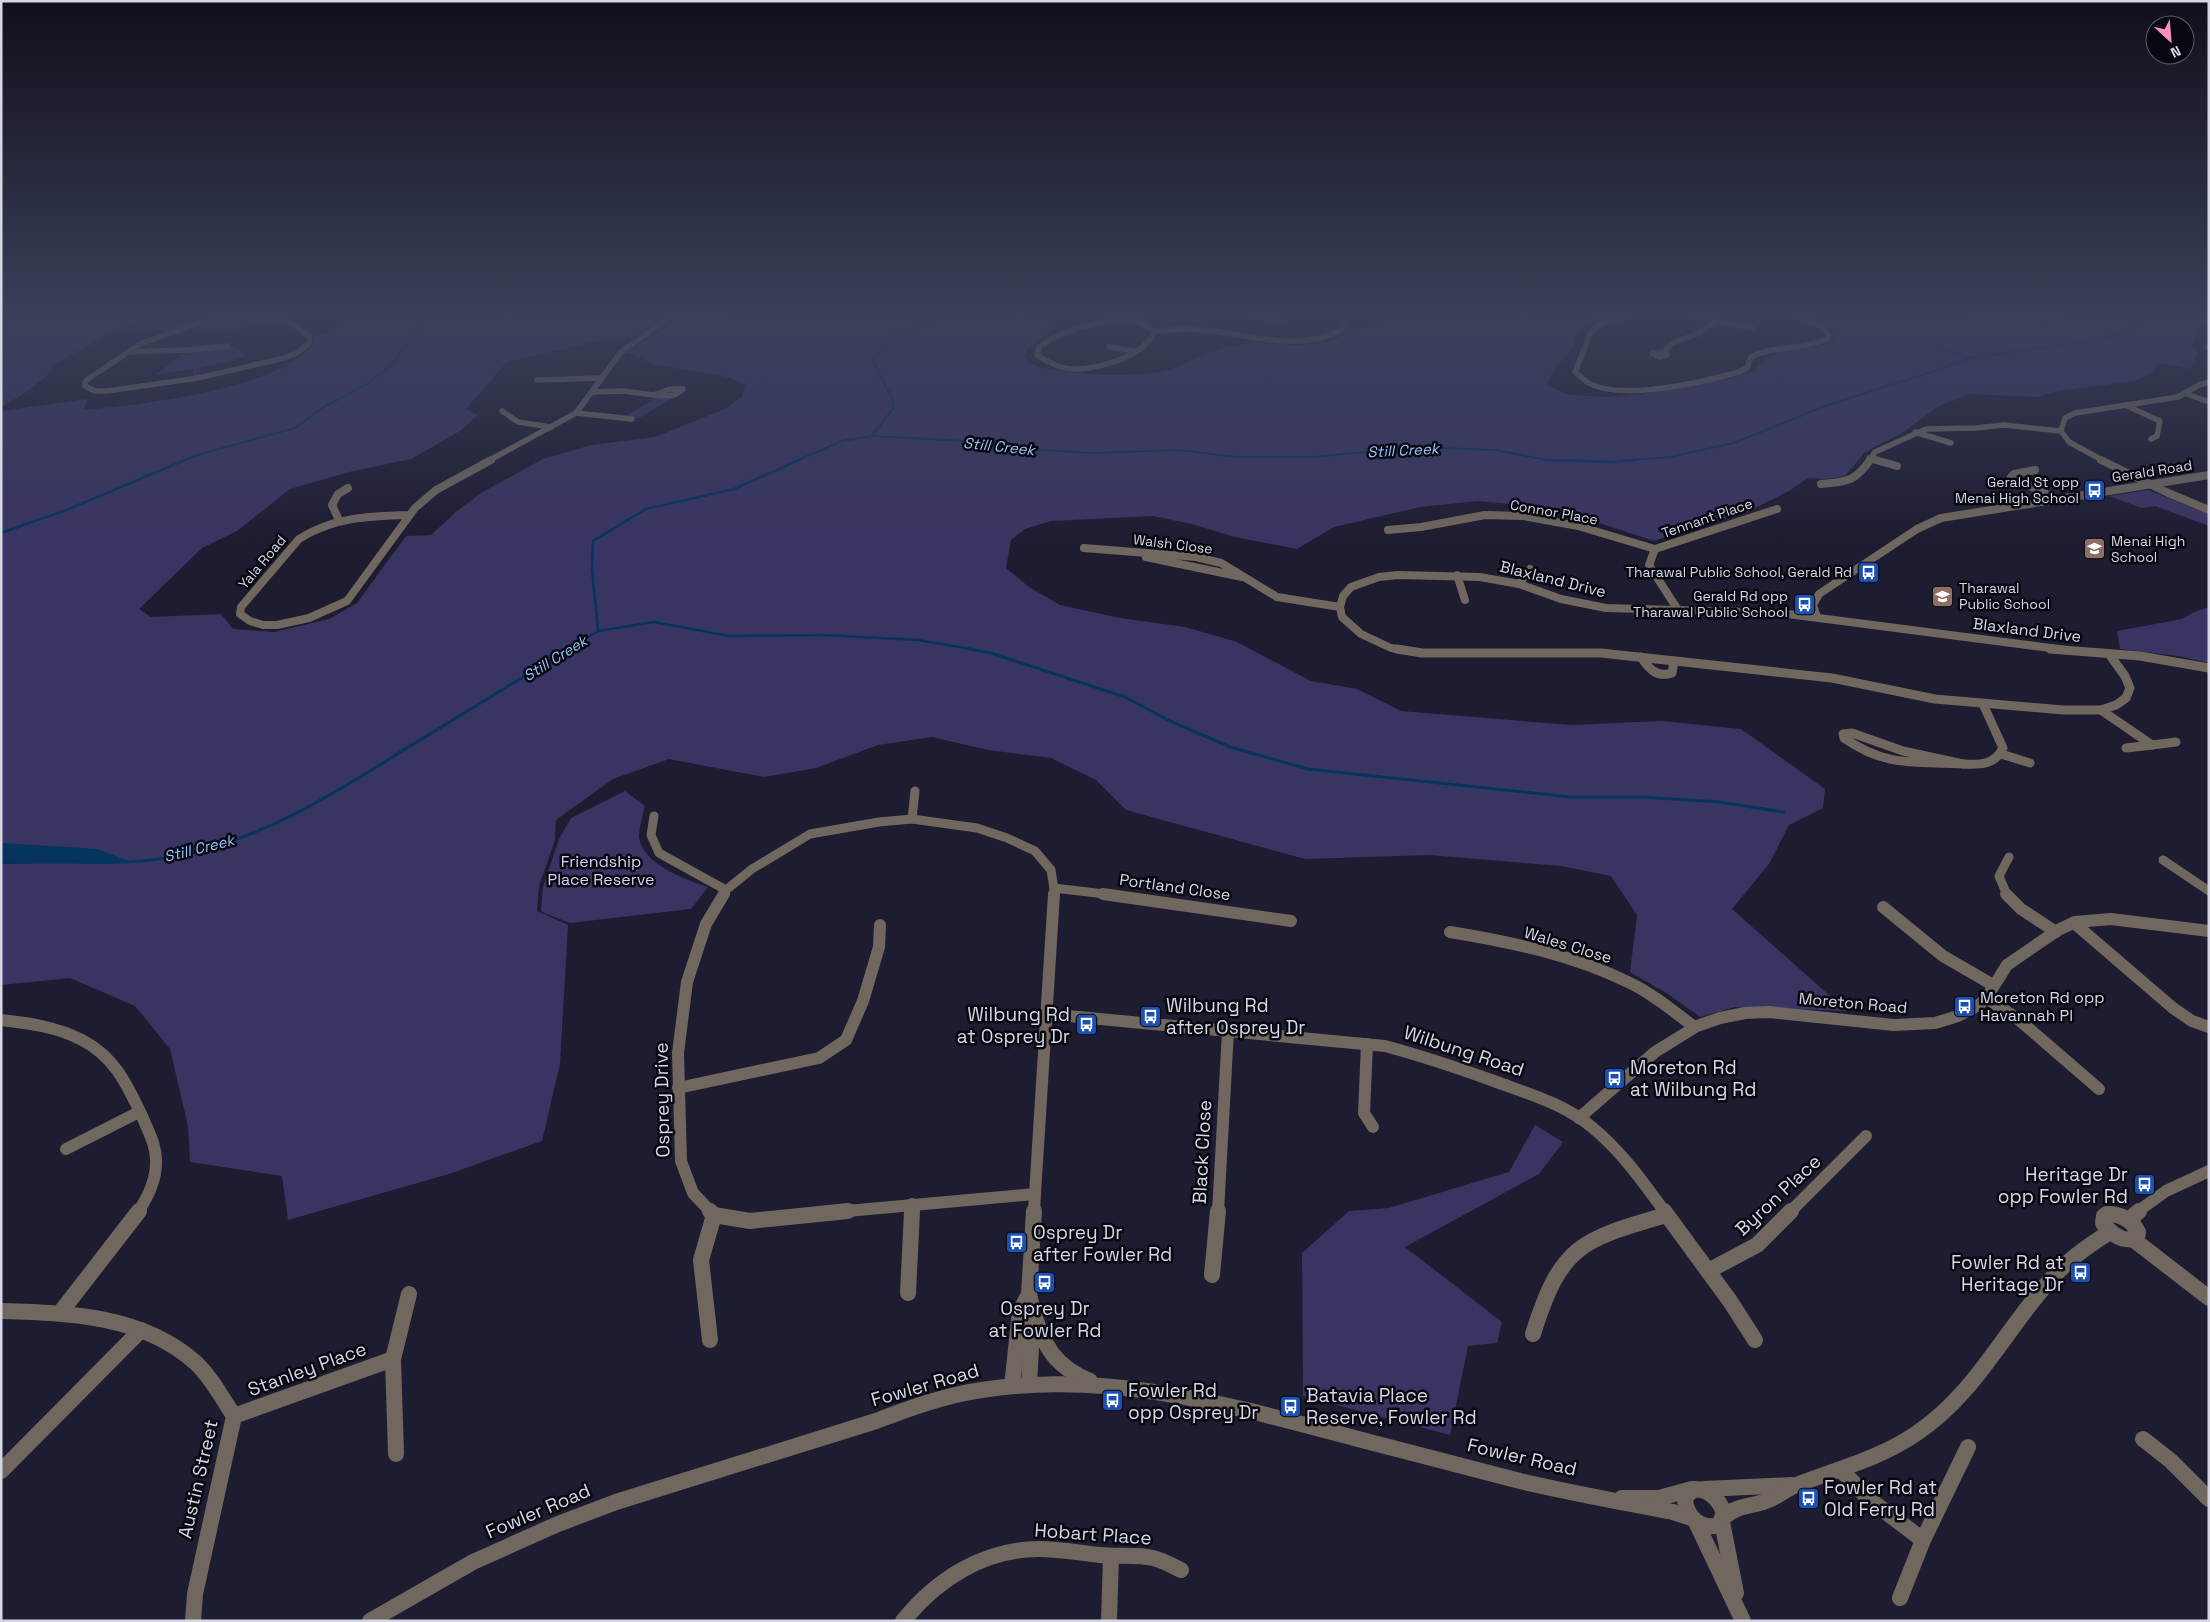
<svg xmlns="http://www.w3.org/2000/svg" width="2210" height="1622" font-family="'Space Grotesk',sans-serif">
  <rect width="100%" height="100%" fill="#1d1c31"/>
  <g fill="#393562">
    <polygon points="1,315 150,315 122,328 202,322 219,316 258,320 241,329 210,331 187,327 168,333 154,330 110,333 53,365 46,377 22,395 1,407"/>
    <path d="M339,315H665L633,338L597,341L507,362L466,409L478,415L460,431L411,459L349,472L290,489L237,531L202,548L139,609L151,617L221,614L233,629L274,632L329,619L357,603L406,536L431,535L456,512L481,493L543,459L591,445L655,437L725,409L742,396L745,384L727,377L653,364L627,352L676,320L701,319L729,315L771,317L784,315H1061L1056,322L1055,328L1028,348L1023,357C1029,362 1035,366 1043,368C1074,375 1133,378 1164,371C1187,365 1208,350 1232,346C1240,345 1247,343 1255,343C1281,343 1332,353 1349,328C1365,329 1373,326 1385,317V315H1588L1594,320L1578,333L1572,349L1557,366L1546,385L1570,395L1608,397L1643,394L1732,378L1751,372L1766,358L1780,352L1822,346L1834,339L1831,329L1816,320L1800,315H1959L2024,321H2045L2068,315H2209V326H2200L2191,346L2198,351L2191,369L2160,363L2152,372L2135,381L2058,391L2038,397L1968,394L1939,406L1902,433L1865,452L1845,476L1828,479L1808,478L1789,491L1755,508L1654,541L1587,519L1523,505L1478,501L1420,507L1334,527L1297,549L1235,537L1192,524L1153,516L1051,521L1025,529L1011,540L1006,568L1029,587L1060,605L1120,618L1185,627L1237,642L1311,681L1357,689L1401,711L1571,725L1661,721L1741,729L1825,789L1823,808L1789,825L1769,864L1732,909L1847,1011L1735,1007L1700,1017L1668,994L1630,972L1637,915L1611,876L1561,866L1429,855L1305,859L1126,810L1096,780L1051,758L988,750L932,737L878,745L816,768L764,777L669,759L613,779L556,820L555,840L539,886L537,911L568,925L560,1064L542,1141L449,1174L288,1220L282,1176L190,1162L188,1126L170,1049L135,1006L70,978L1,985V864L130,861L1,843V411L87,399L84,410C145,404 243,393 296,360C302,356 308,350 313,345L314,335L327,333L338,323L334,319Z"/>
    <polygon points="228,346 240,350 246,357 200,368 201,378 194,379 193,369 155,375 189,350"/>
    <polygon points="656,397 670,399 639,418 625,417"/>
    <polygon points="2148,490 2209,514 2209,526 2155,506 2142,508 2109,496"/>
    <polygon points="2209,607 2209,663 2178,656 2120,649 2117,631 2182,619 2192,613"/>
    <path d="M625,791L645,806C643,815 639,828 639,837C642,864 686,880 708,887L691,909L570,923L544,913L541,911L543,887L559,839L571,818Z"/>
    <polygon points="1535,1125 1563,1142 1539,1174 1405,1247 1502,1322 1497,1343 1468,1346 1450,1435 1303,1396 1302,1253 1349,1211 1389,1208 1509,1172"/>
  </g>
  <polygon fill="#05355e" points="1,843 98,849 131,862 46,860 1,862"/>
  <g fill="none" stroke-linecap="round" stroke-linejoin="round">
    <g stroke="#05355e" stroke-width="2">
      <polyline points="1934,347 1969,358"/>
      <polyline points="872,436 894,407 892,398 872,359 879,355 897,336 940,315"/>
      <polyline points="182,461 194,456 295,428 322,408 367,384 390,366 408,344 425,315"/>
      <polyline points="796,461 842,441 872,436 965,441 1042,450 1092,453 1178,450 1237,457 1314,457 1413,447 1496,450 1547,460 1587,461"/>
      <polyline points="1620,461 1670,457 1734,443 1825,406 1932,372 1969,358 2098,340 2131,330 2140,322 2135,315"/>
    </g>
    <g stroke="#05355e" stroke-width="2.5">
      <polyline points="1547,460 1611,462 1635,460"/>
      <polyline points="1,533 69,509 185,460"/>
      <polyline points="598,631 654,622 729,636 823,635 918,640 976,650"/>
      <polyline points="567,650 598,631 592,569 593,541 646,509 734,489 799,460"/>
    </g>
    <g stroke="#05355e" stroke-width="3">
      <polyline points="969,649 991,653 1125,697 1170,721 1230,747 1308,769 1571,797 1642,797 1719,802 1784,812"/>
      <path d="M1,862C57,860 117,867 171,857C258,842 334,794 407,748C461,715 515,682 569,649"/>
    </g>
    <g stroke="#70675e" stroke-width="5.5">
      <polyline points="1248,315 1285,322"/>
      <polyline points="1594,315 1610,320"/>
      <path d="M1631,315L1602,323L1591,332L1575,372C1579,375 1583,379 1587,382C1620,402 1703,382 1739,372L1747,368L1751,357C1775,345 1803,350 1827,339L1829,335L1823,327L1795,315"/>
      <polyline points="1689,315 1752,328"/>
      <polyline points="1972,315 2025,319 2060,315"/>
      <polygon points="219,316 284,321 293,324 310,337 309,343 297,353 284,358 198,378 107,391 95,391 85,386 85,382 88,379 142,343"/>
      <polyline points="219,316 222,315"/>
      <path d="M1131,317L1154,331C1147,357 1089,373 1065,368C1054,366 1046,361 1037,355L1039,347C1067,327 1098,323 1131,317Z"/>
      <polyline points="1131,317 1144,315"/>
      <polyline points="669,318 723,315"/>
      <path d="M1154,331C1171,330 1187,328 1204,330C1251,335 1299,353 1343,329L1344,321L1342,315"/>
      <polyline points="1109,347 1135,351"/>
      <polyline points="2207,347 2209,347"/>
      <polyline points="128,352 189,350 228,346"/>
      <polygon points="1664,352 1667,355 1659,357 1652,353"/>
      <polyline points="1664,352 1672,343 1697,334 1717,321"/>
      <polyline points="537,380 600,378"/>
      <path d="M670,389H683C674,398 666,396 654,395Z"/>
      <polyline points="592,392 623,391 654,395"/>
      <polyline points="2187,394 2209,402"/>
      <polyline points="2125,405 2160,421 2157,436 2151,439"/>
      <polyline points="502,411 518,422 551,427"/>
      <polyline points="576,413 632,419"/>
      <polyline points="1915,432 1951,443"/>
      <polyline points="1869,458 1880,461"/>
      <polyline points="488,461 576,413 621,352 673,315"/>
      <polyline points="1869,461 1875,452 1926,429 1976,428 2004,425 2061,431"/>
      <polyline points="2104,461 2069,442 2061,431 2065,418 2075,413 2178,397 2199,385 2209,382"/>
    </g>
    <g stroke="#70675e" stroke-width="8">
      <polyline points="1876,460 1897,466"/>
      <polyline points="2101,460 2166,492 2209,510"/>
      <polyline points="2035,470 2014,474 2011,477 2055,498"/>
      <path d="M1821,484C1846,482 1855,482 1870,460"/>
      <path d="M409,515C370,516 333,517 299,539L241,607L240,614L250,621L263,625H277L309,618L347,601L415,508L436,490L491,460"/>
      <polyline points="339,520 332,505 338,494 348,488"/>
      <polyline points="1388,530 1421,527 1485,515 1523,516 1578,526 1655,549"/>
      <polyline points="1084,548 1196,557 1221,563 1277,597 1340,607"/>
      <polyline points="1146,557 1242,577"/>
      <polyline points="1457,575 1465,600"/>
      <polyline points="1519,584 1530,569"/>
      <polyline points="1678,610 1649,565 1655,549 1777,509"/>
      <polyline points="1817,617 1813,605 1819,594 1917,529 1941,518 2209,475"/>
      <polyline points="1405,650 1391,648 1361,634 1342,617 1340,607 1343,596 1351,587 1379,577 1398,575 1480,577 1519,584 1561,599 1606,608 1780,613 2066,650"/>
    </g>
    <g stroke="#70675e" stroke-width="9">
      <polyline points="1397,649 1422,653 1601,653 1832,678 1935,699 2063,710 2101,710 2116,705 2126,698 2130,688 2125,676 2109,654"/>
      <polyline points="2050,649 2140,656 2209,668"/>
      <path d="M1641,657C1649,669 1657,678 1672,673L1674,661"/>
      <polyline points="2101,710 2152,745 2176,742"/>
      <path d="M1852,733L1903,751L1963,764C1915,761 1887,768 1844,738L1843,734Z"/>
      <polyline points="2126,748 2152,745"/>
      <polyline points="2001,754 2030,763"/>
      <path d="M1963,764C1980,765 1995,765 2003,748L1983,704"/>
      <polyline points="654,816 651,835 659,853 726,890"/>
      <polyline points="912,819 915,791"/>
      <polyline points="2163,860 2209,891"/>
      <polyline points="1054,888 1113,895"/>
      <polyline points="723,895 726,890 752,869 810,834 879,822 912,819 977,828 1007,838 1035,851 1051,870 1055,895"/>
      <polyline points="2007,895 1999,876 2009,857"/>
    </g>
    <g stroke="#70675e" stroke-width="12">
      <polyline points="1103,894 1291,921"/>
      <polyline points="2006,894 2021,909 2056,932"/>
      <polyline points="1883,907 1943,956 1993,985"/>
      <polyline points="2074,923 2173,1008 2192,1021 2209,1027"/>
      <path d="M1450,932C1511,942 1574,955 1630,983C1653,994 1673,1011 1693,1026"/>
      <polyline points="1986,998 2018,1019 2099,1089"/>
      <path d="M1047,1014L1385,1046C1422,1056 1458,1068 1494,1081C1529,1094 1565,1104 1593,1128C1622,1152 1643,1182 1665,1212"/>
      <path d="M1,1020C29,1023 57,1027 82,1040C115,1057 127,1085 142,1116C148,1131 157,1146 156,1163C156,1181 148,1197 138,1212"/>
      <polyline points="1367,1044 1364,1113 1373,1127"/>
      <polyline points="678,1088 819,1058 846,1040 863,1001 879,947 880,925"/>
      <polyline points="1579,1118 1655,1052 1697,1026 1720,1018 1745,1013 1769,1012 1894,1025 1935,1023 1958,1016 1979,1005 1987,997 2007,965 2058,930 2075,922 2111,919 2209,931"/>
      <polyline points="66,1149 139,1112"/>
      <polyline points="1035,1194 1054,894"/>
      <polyline points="711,1212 693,1193 681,1161 678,1053 687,982 706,924 724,894"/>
      <polyline points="836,1212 1035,1194"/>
      <polyline points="912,1212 912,1204"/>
      <polyline points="1034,1212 1035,1194"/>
      <polyline points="1218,1212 1228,1031"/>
      <polyline points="1790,1212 1866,1136"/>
    </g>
    <g stroke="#70675e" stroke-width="16">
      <polyline points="710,1211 714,1215 750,1221 848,1211"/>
      <polyline points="1664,1211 1730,1301 1755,1340"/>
      <polyline points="2134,1240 2209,1298"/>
      <polyline points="1708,1271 1757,1245 1791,1211"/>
      <polyline points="1212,1275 1218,1211"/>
      <polyline points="908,1293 912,1211"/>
      <path d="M1,1311C69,1313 143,1315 196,1363C212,1378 222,1398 234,1416L195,1594L193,1621"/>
      <polyline points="60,1313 139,1211"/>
      <path d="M1533,1334C1561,1245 1580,1240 1666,1215"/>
      <polyline points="710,1340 701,1260 714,1215"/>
      <polyline points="1029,1385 1033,1312 1029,1294 1034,1211"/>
      <polyline points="1012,1386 1020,1312 1029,1294"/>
      <polyline points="234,1416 393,1359"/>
      <polyline points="2143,1439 2171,1461 2209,1499"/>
      <polyline points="396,1454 393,1359 409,1294"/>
      <polyline points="1,1471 141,1330"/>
      <polyline points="1842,1471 1870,1500 1923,1540"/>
      <polyline points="1696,1522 1743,1621"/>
      <polyline points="1722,1522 1736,1593"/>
      <polyline points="1900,1598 1923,1540 1968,1447"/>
      <path d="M903,1621C937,1579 984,1549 1039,1549C1060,1549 1080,1553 1100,1555C1118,1557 1136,1554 1153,1558C1163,1560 1172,1566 1181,1570"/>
      <polyline points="1109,1621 1111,1556"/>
    </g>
    <polyline stroke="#70675e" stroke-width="12" points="2137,1212 2166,1191 2209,1171"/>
    <g stroke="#70675e" stroke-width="16">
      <path d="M2107,1214C2121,1214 2132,1220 2138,1232L2137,1238C2123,1243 2111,1234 2103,1223L2104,1216Z"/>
      <polyline points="2129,1220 2139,1211"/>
      <path d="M1033,1312C1045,1347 1054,1366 1090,1381"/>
      <path d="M1695,1489C1710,1490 1719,1499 1724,1513L1719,1525C1701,1530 1687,1518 1685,1500L1688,1494Z"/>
      <polyline points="1704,1489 1792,1485"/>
      <polyline points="1622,1498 1659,1498 1692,1489"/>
      <path d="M1724,1517C1737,1505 1750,1507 1766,1501C1778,1497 1787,1488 1799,1484C1840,1468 1881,1458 1917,1433C1977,1393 2006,1327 2054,1276C2070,1258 2089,1245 2110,1232"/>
      <path d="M370,1621L473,1562L558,1524L616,1502L876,1421C910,1408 946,1395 982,1390C1121,1368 1256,1413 1389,1447C1433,1458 1476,1470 1520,1481C1571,1493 1622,1502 1673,1512L1692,1518"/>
    </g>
  </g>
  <linearGradient id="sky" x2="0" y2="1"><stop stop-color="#100f1b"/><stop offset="0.58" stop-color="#3a405a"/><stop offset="1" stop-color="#3a405a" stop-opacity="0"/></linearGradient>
  <rect width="2210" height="542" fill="url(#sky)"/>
  <defs>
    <symbol id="bus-square" viewBox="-11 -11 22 22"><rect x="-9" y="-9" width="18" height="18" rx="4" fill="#1a4fb4" stroke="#080811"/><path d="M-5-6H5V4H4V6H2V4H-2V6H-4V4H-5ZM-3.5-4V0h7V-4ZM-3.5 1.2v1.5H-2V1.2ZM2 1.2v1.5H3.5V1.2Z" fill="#fff"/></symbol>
    <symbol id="school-square" viewBox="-11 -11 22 22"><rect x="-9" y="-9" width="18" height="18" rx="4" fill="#8d6e63" stroke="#080811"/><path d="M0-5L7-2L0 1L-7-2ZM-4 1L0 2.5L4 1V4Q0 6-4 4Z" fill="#fff"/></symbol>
  </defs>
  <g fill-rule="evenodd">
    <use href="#bus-square" x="2082" y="478" width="25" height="25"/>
    <use href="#school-square" x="2082" y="536" width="25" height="25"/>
    <use href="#bus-square" x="1856" y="560" width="25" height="25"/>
    <use href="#school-square" x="1930" y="584" width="25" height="25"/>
    <use href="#bus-square" x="1792" y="592" width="25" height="25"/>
    <use href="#bus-square" x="1952" y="994" width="25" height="25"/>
    <use href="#bus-square" x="1138" y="1004" width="25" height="25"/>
    <use href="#bus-square" x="1074" y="1012" width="25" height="25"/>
    <use href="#bus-square" x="1602" y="1066" width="25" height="25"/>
    <use href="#bus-square" x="2132" y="1172" width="25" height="25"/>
    <use href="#bus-square" x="1004" y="1230" width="25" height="25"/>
    <use href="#bus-square" x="2068" y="1260" width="25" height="25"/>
    <use href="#bus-square" x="1032" y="1270" width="25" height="25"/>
    <use href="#bus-square" x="1100" y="1388" width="25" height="25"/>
    <use href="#bus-square" x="1278" y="1394" width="25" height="25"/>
    <use href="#bus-square" x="1796" y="1486" width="25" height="25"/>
  </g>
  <g text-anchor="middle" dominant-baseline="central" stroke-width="5" stroke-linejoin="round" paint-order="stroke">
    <g font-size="14" fill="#d6d7e5" stroke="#080811">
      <text transform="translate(2152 471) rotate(-9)">Gerald Road</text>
      <text transform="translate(1554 512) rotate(10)">Connor Place</text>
      <text transform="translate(1707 518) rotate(-19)">Tennant Place</text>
      <text transform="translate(1173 544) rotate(7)">Walsh Close</text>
      <text transform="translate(262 562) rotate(-50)">Yala Road</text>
    </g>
    <g font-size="14" fill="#d6d7e5" stroke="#080811" text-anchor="end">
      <text x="2079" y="482">Gerald St opp<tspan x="2079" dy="16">Menai High School</tspan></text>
      <text x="2111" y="541" text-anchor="start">Menai High<tspan x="2111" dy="16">School</tspan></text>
      <text x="1852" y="572">Tharawal Public School, Gerald Rd</text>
      <text x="1959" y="588" text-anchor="start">Tharawal<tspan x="1959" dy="16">Public School</tspan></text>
      <text x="1788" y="596">Gerald Rd opp<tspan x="1788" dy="16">Tharawal Public School</tspan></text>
    </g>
    <g font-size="15" font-style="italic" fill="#92c5fb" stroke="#080811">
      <text transform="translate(999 446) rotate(6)">Still Creek</text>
      <text transform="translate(1403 450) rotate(-3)">Still Creek</text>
      <text transform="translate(555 658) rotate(-32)">Still Creek</text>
      <text transform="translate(199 848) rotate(-14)">Still Creek</text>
    </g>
    <g font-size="16" fill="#d6d7e5" stroke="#080811">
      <text transform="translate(1553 579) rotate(14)">Blaxland Drive</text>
      <text transform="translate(2027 630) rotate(7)">Blaxland Drive</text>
      <text transform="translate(1175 887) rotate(8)">Portland Close</text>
      <text transform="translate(1568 945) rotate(17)">Wales Close</text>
      <text transform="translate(1853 1003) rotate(5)">Moreton Road</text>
    </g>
    <g font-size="16" fill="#d2d2f4" stroke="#080811">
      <text x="601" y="861">Friendship<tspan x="601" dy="18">Place Reserve</tspan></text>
    </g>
    <g font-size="16" fill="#d6d7e5" stroke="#080811" text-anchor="start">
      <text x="1980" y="997">Moreton Rd opp<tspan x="1980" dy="18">Havannah Pl</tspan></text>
    </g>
    <g font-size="19" fill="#d6d7e5" stroke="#080811" text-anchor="start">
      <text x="1166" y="1005">Wilbung Rd<tspan x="1166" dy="22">after Osprey Dr</tspan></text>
      <text x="1070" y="1014" text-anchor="end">Wilbung Rd<tspan x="1070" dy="22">at Osprey Dr</tspan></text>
      <text x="1630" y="1067">Moreton Rd<tspan x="1630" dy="22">at Wilbung Rd</tspan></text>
      <text x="2128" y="1174" text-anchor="end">Heritage Dr<tspan x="2128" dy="22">opp Fowler Rd</tspan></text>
      <text x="1033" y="1232">Osprey Dr<tspan x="1033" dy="22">after Fowler Rd</tspan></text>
      <text x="2064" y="1262" text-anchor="end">Fowler Rd at<tspan x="2064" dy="22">Heritage Dr</tspan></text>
      <text x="1045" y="1308" text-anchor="middle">Osprey Dr<tspan x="1045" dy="22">at Fowler Rd</tspan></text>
      <text x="1128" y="1390">Fowler Rd<tspan x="1128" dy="22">opp Osprey Dr</tspan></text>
      <text x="1306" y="1395">Batavia Place<tspan x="1306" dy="22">Reserve, Fowler Rd</tspan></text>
      <text x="1824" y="1487">Fowler Rd at<tspan x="1824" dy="22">Old Ferry Rd</tspan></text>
    </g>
    <g font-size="19" fill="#d6d7e5" stroke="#080811">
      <text transform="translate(1464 1051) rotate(18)">Wilbung Road</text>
      <text transform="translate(662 1100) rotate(-91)">Osprey Drive</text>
      <text transform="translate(1202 1152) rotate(-87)">Black Close</text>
      <text transform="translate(1778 1195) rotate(-43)">Byron Place</text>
      <text transform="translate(307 1369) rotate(-20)">Stanley Place</text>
      <text transform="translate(925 1385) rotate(-16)">Fowler Road</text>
      <text transform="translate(1522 1457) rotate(13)">Fowler Road</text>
      <text transform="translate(198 1479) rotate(-77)">Austin Street</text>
      <text transform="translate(538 1511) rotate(-23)">Fowler Road</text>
      <text transform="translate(1093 1534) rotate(4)">Hobart Place</text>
    </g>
  </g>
  <rect width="2210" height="1622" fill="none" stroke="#d6d7e5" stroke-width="5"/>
  <g transform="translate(2170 40) rotate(154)"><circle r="24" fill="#080811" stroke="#5a5b66"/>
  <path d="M0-4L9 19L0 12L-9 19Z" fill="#fd8ebf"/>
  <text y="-8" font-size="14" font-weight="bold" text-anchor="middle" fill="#d6d7e5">N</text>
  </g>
</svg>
